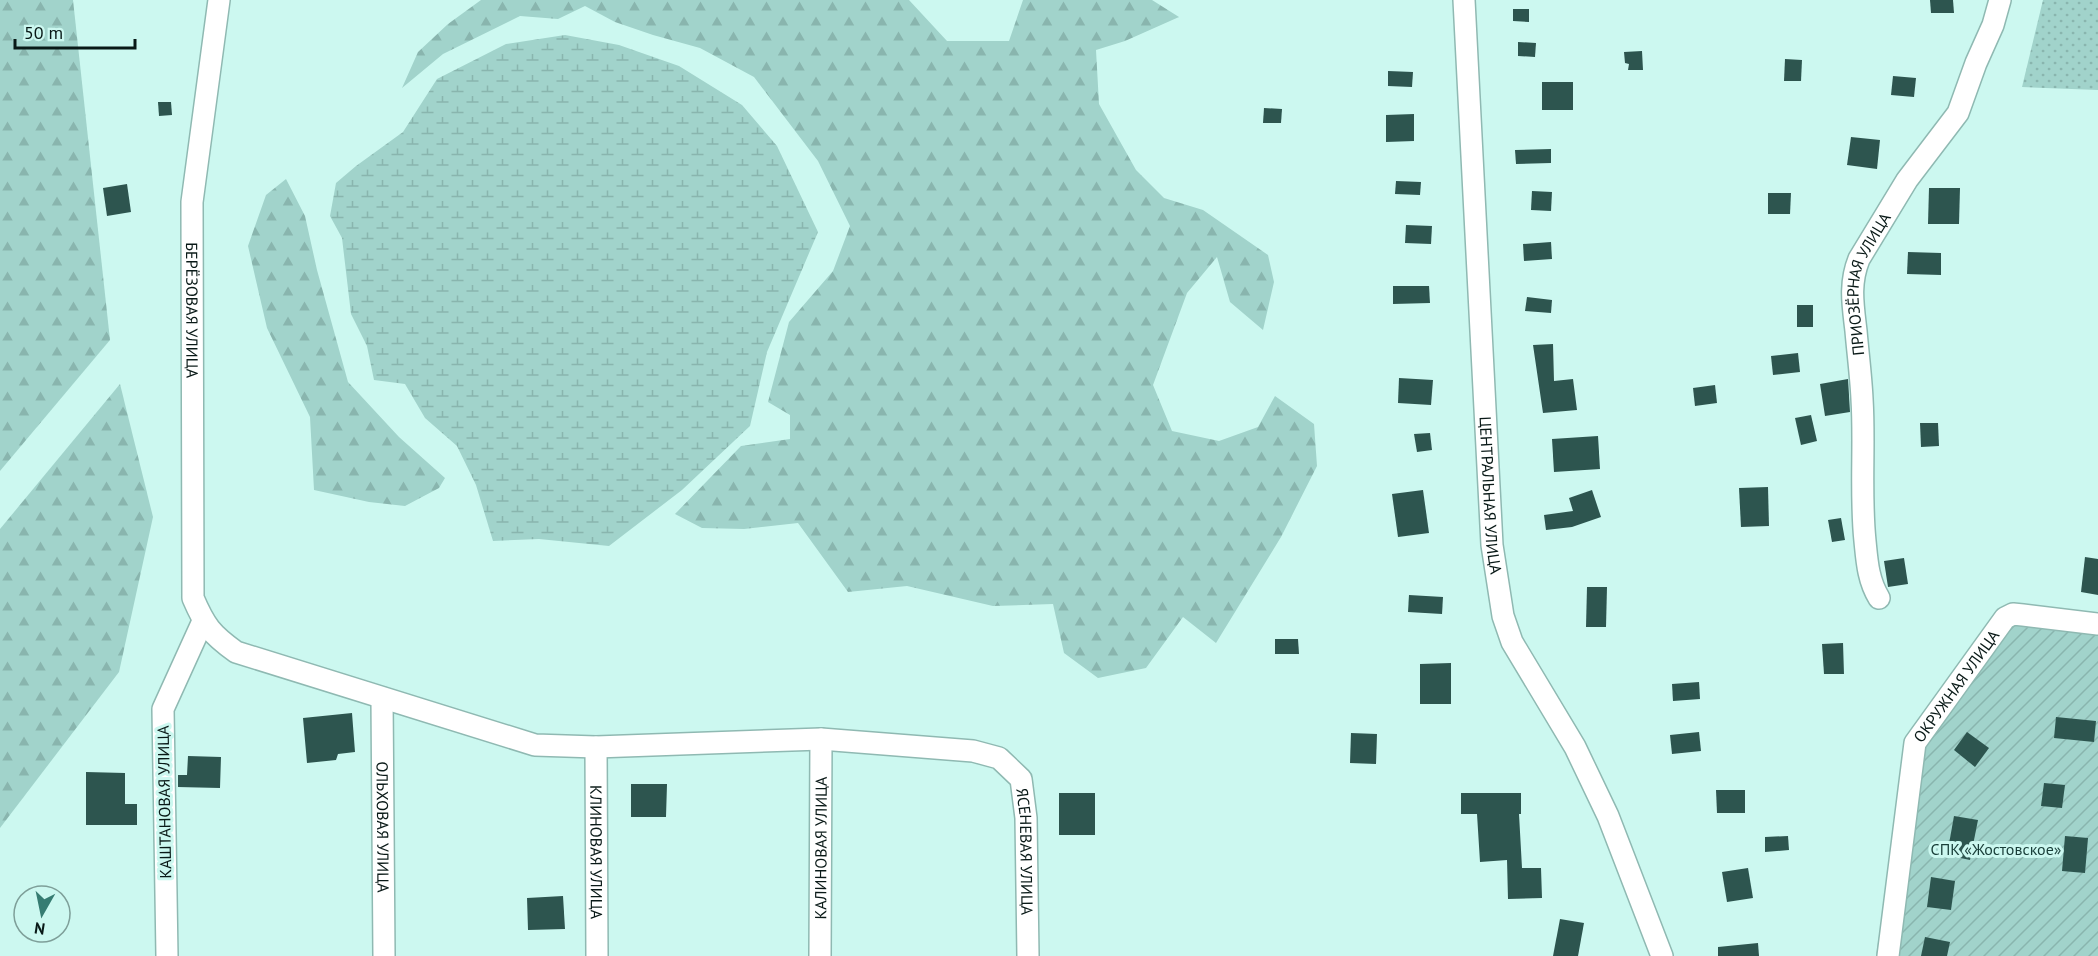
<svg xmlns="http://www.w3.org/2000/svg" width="2098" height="956" font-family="'PT Sans',sans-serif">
  <defs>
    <pattern id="grass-dots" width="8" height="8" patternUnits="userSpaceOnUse" patternTransform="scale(1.5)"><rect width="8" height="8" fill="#a1d3cb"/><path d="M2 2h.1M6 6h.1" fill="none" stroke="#89b5ae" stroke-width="1.8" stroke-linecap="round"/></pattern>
    <pattern id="forest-firs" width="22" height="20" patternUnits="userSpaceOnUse" patternTransform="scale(1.5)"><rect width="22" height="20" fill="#a1d3cb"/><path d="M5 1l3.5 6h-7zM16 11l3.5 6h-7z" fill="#89b5ae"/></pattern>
    <pattern id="wetland-marsh" width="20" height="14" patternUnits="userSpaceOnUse" patternTransform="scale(1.5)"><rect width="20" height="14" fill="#a1d3cb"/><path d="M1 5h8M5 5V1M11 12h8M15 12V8" fill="none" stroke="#89b5ae"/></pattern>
    <pattern id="garden-furrows" width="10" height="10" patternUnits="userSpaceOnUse" patternTransform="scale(1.5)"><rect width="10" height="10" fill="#a1d3cb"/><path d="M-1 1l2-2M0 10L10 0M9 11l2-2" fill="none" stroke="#89b5ae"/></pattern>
  </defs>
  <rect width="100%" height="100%" fill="#ccf8f0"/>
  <polygon fill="url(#grass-dots)" points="2043,0 2098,0 2098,90 2022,87"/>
  <g fill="url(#forest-firs)">
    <polygon points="0,0 73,0 110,340 0,471"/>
    <polygon points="481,0 909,0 947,41 1009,41 1023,0 1152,0 1179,17 1125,41 1096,50 1099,104 1136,170 1164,198 1203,210 1268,255 1274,282 1263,330 1230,302 1217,257 1187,293 1153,385 1172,431 1219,441 1258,427 1275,396 1314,424 1317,466 1281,537 1216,643 1183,617 1146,668 1098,678 1064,653 1053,604 993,606 907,586 848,592 798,523 744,529 702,528 675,514 741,446 790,439 790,415 768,402 789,322 833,271 850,226 818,161 754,77 700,48 653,35 615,22 585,6 558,19 520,16 443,54 402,88 418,52 448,24"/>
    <polygon points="286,179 305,216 317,270 348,382 399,437 445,478 439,488 405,506 369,502 314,490 310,417 267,328 248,246 266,195"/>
    <polygon points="120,384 153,517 119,672 0,828 0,529"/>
  </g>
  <polygon fill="url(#wetland-marsh)" points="565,35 619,45 679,66 742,105 777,146 818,232 767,352 750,426 682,490 609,546 539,539 493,541 476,485 457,446 425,418 405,384 374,380 367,346 351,314 342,238 330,216 336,183 356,166 403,132 437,79 506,44"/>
  <polygon fill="url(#garden-furrows)" points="2003,607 2098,619 2098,956 1876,956 1908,742"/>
  <g fill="#2d554f">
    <polygon points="1930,0 1953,0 1954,13 1931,13"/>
    <polygon points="1513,9 1529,9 1529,22 1513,21"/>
    <polygon points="1518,42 1536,43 1535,57 1518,56"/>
    <polygon points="1642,51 1643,70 1628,70 1629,64 1625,63 1624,52"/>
    <polygon points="1785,59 1802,60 1801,81 1784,81"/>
    <polygon points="1388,71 1413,72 1412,87 1388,86"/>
    <polygon points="1893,76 1916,78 1914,97 1891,95"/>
    <rect x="1542" y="82" width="31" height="28"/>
    <polygon points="158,102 171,102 172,115 159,116"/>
    <polygon points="1264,108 1282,109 1281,123 1263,123"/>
    <polygon points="1414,114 1414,141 1386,142 1386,115"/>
    <polygon points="1851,137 1880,140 1877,169 1847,165"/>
    <polygon points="1551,149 1551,163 1516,164 1515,150"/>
    <polygon points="1396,181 1421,182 1420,195 1395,194"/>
    <polygon points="127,184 131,212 107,216 103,188"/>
    <polygon points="1929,188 1960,188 1959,224 1928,224"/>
    <polygon points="1532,191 1552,192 1551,211 1531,210"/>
    <polygon points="1768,193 1791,193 1790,214 1768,214"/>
    <polygon points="1406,225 1432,226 1431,244 1405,243"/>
    <polygon points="1551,242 1552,259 1524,261 1523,244"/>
    <polygon points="1908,252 1941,253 1941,275 1907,274"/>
    <polygon points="1393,286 1429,286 1430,303 1393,304"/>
    <polygon points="1527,297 1552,300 1551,313 1525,311"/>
    <rect x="1797" y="305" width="16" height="22"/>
    <polygon points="1553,344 1554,381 1573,379 1577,410 1543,413 1533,345"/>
    <polygon points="1798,353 1800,372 1773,375 1771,356"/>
    <polygon points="1399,378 1433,380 1431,405 1398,403"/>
    <polygon points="1848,379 1850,412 1825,416 1820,384"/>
    <polygon points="1715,385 1717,403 1695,406 1693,388"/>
    <polygon points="1811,415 1817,441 1801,445 1795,418"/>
    <polygon points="1920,423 1938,423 1939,446 1921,447"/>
    <polygon points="1430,433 1432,450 1417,452 1414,434"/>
    <polygon points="1598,436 1600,469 1554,472 1552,439"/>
    <polygon points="1768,487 1769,526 1741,527 1739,488"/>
    <polygon points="1423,490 1429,533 1398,537 1392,494"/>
    <polygon points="1592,490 1601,517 1572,527 1546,530 1544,515 1573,511 1569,498"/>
    <polygon points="1841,518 1845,540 1832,542 1828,520"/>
    <polygon points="2085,557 2098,559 2098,595 2081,592"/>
    <polygon points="1904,558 1908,584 1888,587 1884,561"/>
    <polygon points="1587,587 1607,587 1606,627 1586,627"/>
    <polygon points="1409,595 1443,597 1442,614 1408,612"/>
    <polygon points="1275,639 1298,639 1299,654 1275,654"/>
    <polygon points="1843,643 1844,674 1824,674 1822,644"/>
    <polygon points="1451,663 1451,704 1420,704 1420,664"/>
    <polygon points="1699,682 1700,699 1673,701 1672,684"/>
    <polygon points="352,713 355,752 338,754 336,760 307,763 303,718"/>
    <polygon points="2056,717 2096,721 2094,742 2054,738"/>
    <polygon points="1699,732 1701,751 1672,754 1670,735"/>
    <polygon points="1967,732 1989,748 1975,767 1954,750"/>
    <polygon points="1351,733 1377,734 1376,764 1350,763"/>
    <polygon points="188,756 221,757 220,788 178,787 178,775 187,775"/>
    <polygon points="86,772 125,773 125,804 137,804 137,825 86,825"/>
    <polygon points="2044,783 2065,785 2062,808 2041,806"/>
    <polygon points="631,784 667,784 666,817 631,817"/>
    <polygon points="1716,790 1745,790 1745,813 1717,813"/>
    <rect x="1059" y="793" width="36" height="42"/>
    <polygon points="1461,793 1521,793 1521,814 1519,814 1522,868 1541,868 1542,898 1508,899 1507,860 1480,862 1477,814 1461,814"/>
    <polygon points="1954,816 1978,820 1970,860 1947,855"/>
    <polygon points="1788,836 1789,850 1765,852 1765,837"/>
    <polygon points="2065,836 2088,838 2085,873 2062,871"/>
    <polygon points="1748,868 1753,898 1727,902 1722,872"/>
    <polygon points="1931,877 1955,881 1951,910 1927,907"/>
    <polygon points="563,896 565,929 528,930 527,898"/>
    <polygon points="1560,919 1584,923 1578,956 1553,956"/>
    <polygon points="1925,937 1950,942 1947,956 1921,956"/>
    <polygon points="1758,943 1759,956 1718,956 1718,947"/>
  </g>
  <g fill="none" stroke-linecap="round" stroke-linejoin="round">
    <defs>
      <g id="minor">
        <path id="s1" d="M219,0L192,202L193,598C205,626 211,634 236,652L535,745L596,747L821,739L973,751L999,758L1021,779L1026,818L1028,956"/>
        <path id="s2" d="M1464,0L1492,545L1503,616L1512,642L1575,747L1608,816L1662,956"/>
        <path id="s3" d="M1879,598C1868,580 1867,561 1865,541C1860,493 1865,446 1862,399C1861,377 1858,354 1856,331C1853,305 1849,284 1859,259L1907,180L1958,113L1976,63L1993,25L2000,0"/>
        <path id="s4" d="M382,698L384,956"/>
        <path id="s5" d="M596,747L597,956"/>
        <polyline points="167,956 163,709 203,621"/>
        <path id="s6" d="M820,956L821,739"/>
        <path id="s7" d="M1888,956L1915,743L2005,618L2013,614L2023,615L2098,624"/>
      </g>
    </defs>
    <use href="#minor" stroke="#8fb9b2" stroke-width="24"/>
    <use href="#minor" stroke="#fff" stroke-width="21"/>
  </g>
  <g text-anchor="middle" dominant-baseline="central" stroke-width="6" stroke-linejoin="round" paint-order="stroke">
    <g font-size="16" fill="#091917" stroke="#ccf8f0">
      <text stroke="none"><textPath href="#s3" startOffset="320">ПРИОЗЁРНАЯ УЛИЦА</textPath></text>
      <text stroke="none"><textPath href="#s1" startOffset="312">БЕРЁЗОВАЯ УЛИЦА</textPath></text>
      <text stroke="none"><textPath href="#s2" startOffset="496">ЦЕНТРАЛЬНАЯ УЛИЦА</textPath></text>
      <text stroke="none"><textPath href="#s7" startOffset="285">ОКРУЖНАЯ УЛИЦА</textPath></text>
      <text transform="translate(164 802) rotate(-91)">КАШТАНОВАЯ УЛИЦА</text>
      <text stroke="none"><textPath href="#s4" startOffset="129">ОЛЬХОВАЯ УЛИЦА</textPath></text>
      <text stroke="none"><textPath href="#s6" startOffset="108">КАЛИНОВАЯ УЛИЦА</textPath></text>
      <text stroke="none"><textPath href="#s5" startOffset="105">КЛИНОВАЯ УЛИЦА</textPath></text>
      <text stroke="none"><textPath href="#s1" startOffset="1552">ЯСЕНЕВАЯ УЛИЦА</textPath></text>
    </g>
    <g font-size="16" fill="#193e39" stroke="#ccf8f0">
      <text x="1996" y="849">СПК «Жостовское»</text>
    </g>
  </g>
  <g transform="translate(42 914) rotate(189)"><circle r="28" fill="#ccf8f0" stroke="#7e9f99" stroke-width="1.5"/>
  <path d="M0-4.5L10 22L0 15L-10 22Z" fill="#367c72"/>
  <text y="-9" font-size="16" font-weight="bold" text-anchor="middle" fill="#091917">N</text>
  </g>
  <path d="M15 39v9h120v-9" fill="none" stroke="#091917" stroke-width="3"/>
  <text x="24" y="39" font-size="18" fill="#091917" stroke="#ccf8f0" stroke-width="4.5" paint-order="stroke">50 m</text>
</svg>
